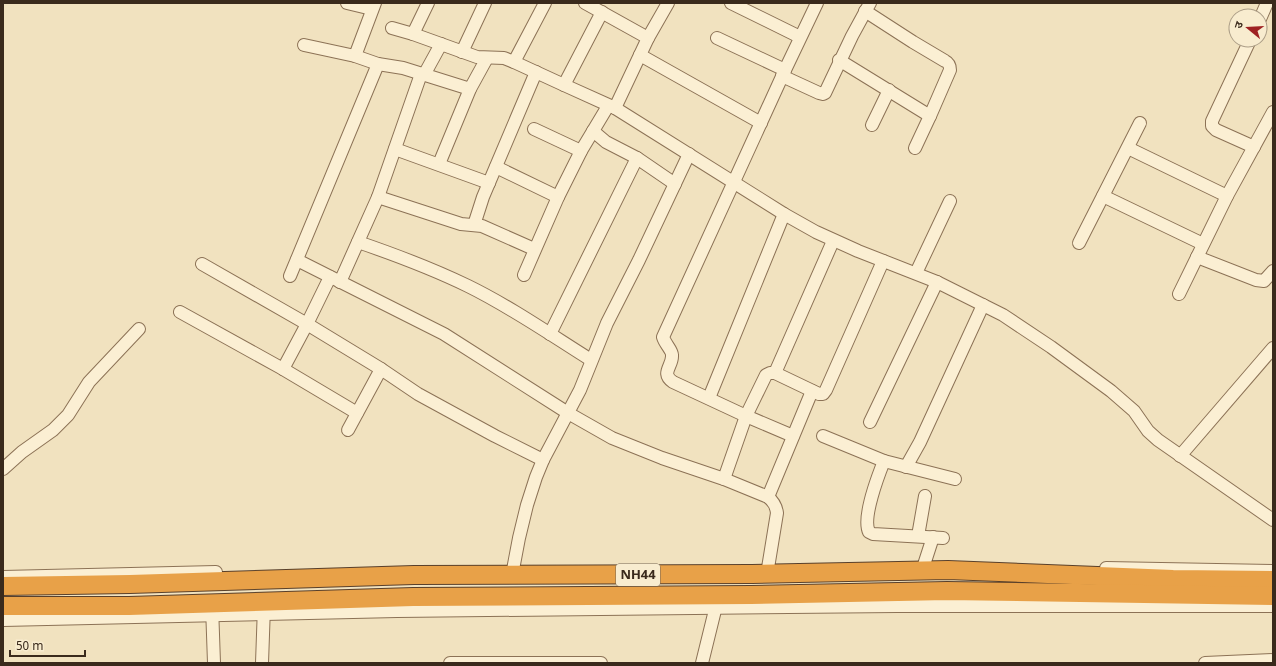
<svg xmlns="http://www.w3.org/2000/svg" width="1276" height="666" font-family="Georgia,'Noto Sans Devanagari',serif">
  <rect width="100%" height="100%" fill="#f1e2bf"/>
  <g fill="none" stroke-linecap="round" stroke-linejoin="round">
    <defs>
      <g id="minor">
        <polyline points="347,3 372,9"/>
        <polyline points="585,3 648,38"/>
        <polyline points="731,3 800,37"/>
        <path d="M865,11L913,42L945,61C949,63 950,65 950,70L930,116L915,148"/>
        <polyline points="1260,19 1267,3"/>
        <polyline points="392,28 413,34 477,57 504,58 514,62 564,85 615,108 784,214 816,232 858,251 937,282 1003,315 1051,347 1111,391 1134,411 1148,431 1158,440 1273,520"/>
        <polyline points="413,34 428,3"/>
        <polyline points="717,38 785,70"/>
        <polyline points="1250,40 1212,121 1212,126 1216,130 1254,147"/>
        <polyline points="304,45 355,56 378,64 403,68 470,89"/>
        <polyline points="462,52 485,3"/>
        <polyline points="640,55 761,123"/>
        <polyline points="355,56 375,3"/>
        <polyline points="839,60 930,116"/>
        <polyline points="514,62 545,3"/>
        <polyline points="424,75 441,44"/>
        <polyline points="782,76 819,93 823,94 825,93 852,36 870,3"/>
        <polyline points="564,85 602,12"/>
        <polyline points="615,108 648,38 668,3"/>
        <polyline points="872,125 889,90"/>
        <polyline points="534,129 581,151"/>
        <polyline points="593,131 606,142 637,158 675,184"/>
        <polyline points="1128,148 1227,196"/>
        <polyline points="395,149 489,183"/>
        <polyline points="439,164 470,89 487,58"/>
        <polyline points="496,167 558,197"/>
        <polyline points="1103,196 1203,244"/>
        <polyline points="378,197 461,224 482,226 534,249"/>
        <polyline points="474,225 483,197 536,72"/>
        <path d="M358,242C396,255 433,269 468,286C511,307 551,335 591,360"/>
        <polyline points="1079,243 1140,123"/>
        <polyline points="1197,257 1256,280 1264,281 1273,271"/>
        <path d="M297,260L444,334L568,413L612,438L662,458L724,479L768,497C774,502 776,506 777,513L767,574"/>
        <polyline points="202,264 307,324 381,369 418,394 495,436 543,460"/>
        <polyline points="916,273 950,201"/>
        <polyline points="524,275 558,197 581,151 608,106"/>
        <polyline points="290,276 378,64"/>
        <polyline points="340,282 378,197 421,74"/>
        <polyline points="1179,294 1227,196 1273,112"/>
        <polyline points="180,312 283,369 357,413"/>
        <polyline points="550,334 637,158"/>
        <polyline points="283,369 307,324 330,277"/>
        <polyline points="775,373 833,241"/>
        <polyline points="709,398 784,214"/>
        <polyline points="870,422 937,282"/>
        <polyline points="348,430 381,369"/>
        <path d="M793,436L746,416L673,382C660,373 673,366 672,355C672,350 665,344 663,337L785,70L817,3"/>
        <polyline points="823,436 884,461 955,479"/>
        <polyline points="1180,456 1273,348"/>
        <path d="M884,461C878,476 862,518 869,532L873,534L943,538"/>
        <polyline points="906,467 920,442 983,305"/>
        <polyline points="3,469 22,452 53,430 68,415 89,382 139,329"/>
        <polyline points="724,479 746,416 766,375 770,373 775,373 819,394 823,394 826,390 883,261"/>
        <polyline points="768,497 812,391"/>
        <polyline points="918,536 925,496"/>
        <polyline points="1106,568 1273,571"/>
        <polyline points="922,571 933,537"/>
        <polyline points="512,575 519,538 527,505 536,477 543,460 580,390 607,323 639,260 689,154"/>
        <polyline points="3,577 216,572"/>
        <polyline points="212,606 214,663"/>
        <polyline points="3,620 397,611 897,606 1273,606"/>
        <polyline points="262,663 264,606"/>
        <polyline points="450,663 601,663"/>
        <polyline points="702,663 717,602"/>
        <polyline points="1205,663 1273,660"/>
      </g>
      <g id="highway">
        <polyline points="3,586 130,584 414,575 752,574 948,570 1173,579 1273,580"/>
        <polyline points="3,606 129,606 413,597 751,595 947,591 1273,596"/>
      </g>
    </defs>
    <use href="#minor" stroke="#8c7256" stroke-width="14"/>
    <use href="#highway" stroke="#59402b" stroke-width="20"/>
    <use href="#minor" stroke="#fbefd3" stroke-width="12"/>
    <use href="#highway" stroke="#e8a148" stroke-width="18"/>
  </g>
  <g text-anchor="middle" dominant-baseline="central" stroke-width="3.5" stroke-linejoin="round" paint-order="stroke">
    <rect fill="#f8eccf" stroke="#736452" stroke-width="1" x="616" y="564" width="44" height="22" rx="3"/>
    <g font-size="13" font-weight="bold" fill="#3a2a1c">
      <text x="638" y="575">NH44</text>
    </g>
  </g>
  <rect width="1276" height="666" fill="none" stroke="#3a2a1c" stroke-width="8"/>
  <g transform="translate(1248 28) rotate(288)"><circle r="19" fill="#f8eccf" stroke="#ac9e87"/>
  <path d="M0-3L7 15L0 10L-7 15Z" fill="#9f2122"/>
  <text y="-6" font-size="11" font-weight="bold" text-anchor="middle" fill="#3a2a1c">उ</text>
  </g>
  <path d="M10 650v6h75v-6" fill="none" stroke="#3a2a1c" stroke-width="2"/>
  <text x="16" y="650" font-size="12" fill="#3a2a1c" stroke="#f8eccf" stroke-width="3" paint-order="stroke">50 m</text>
</svg>
